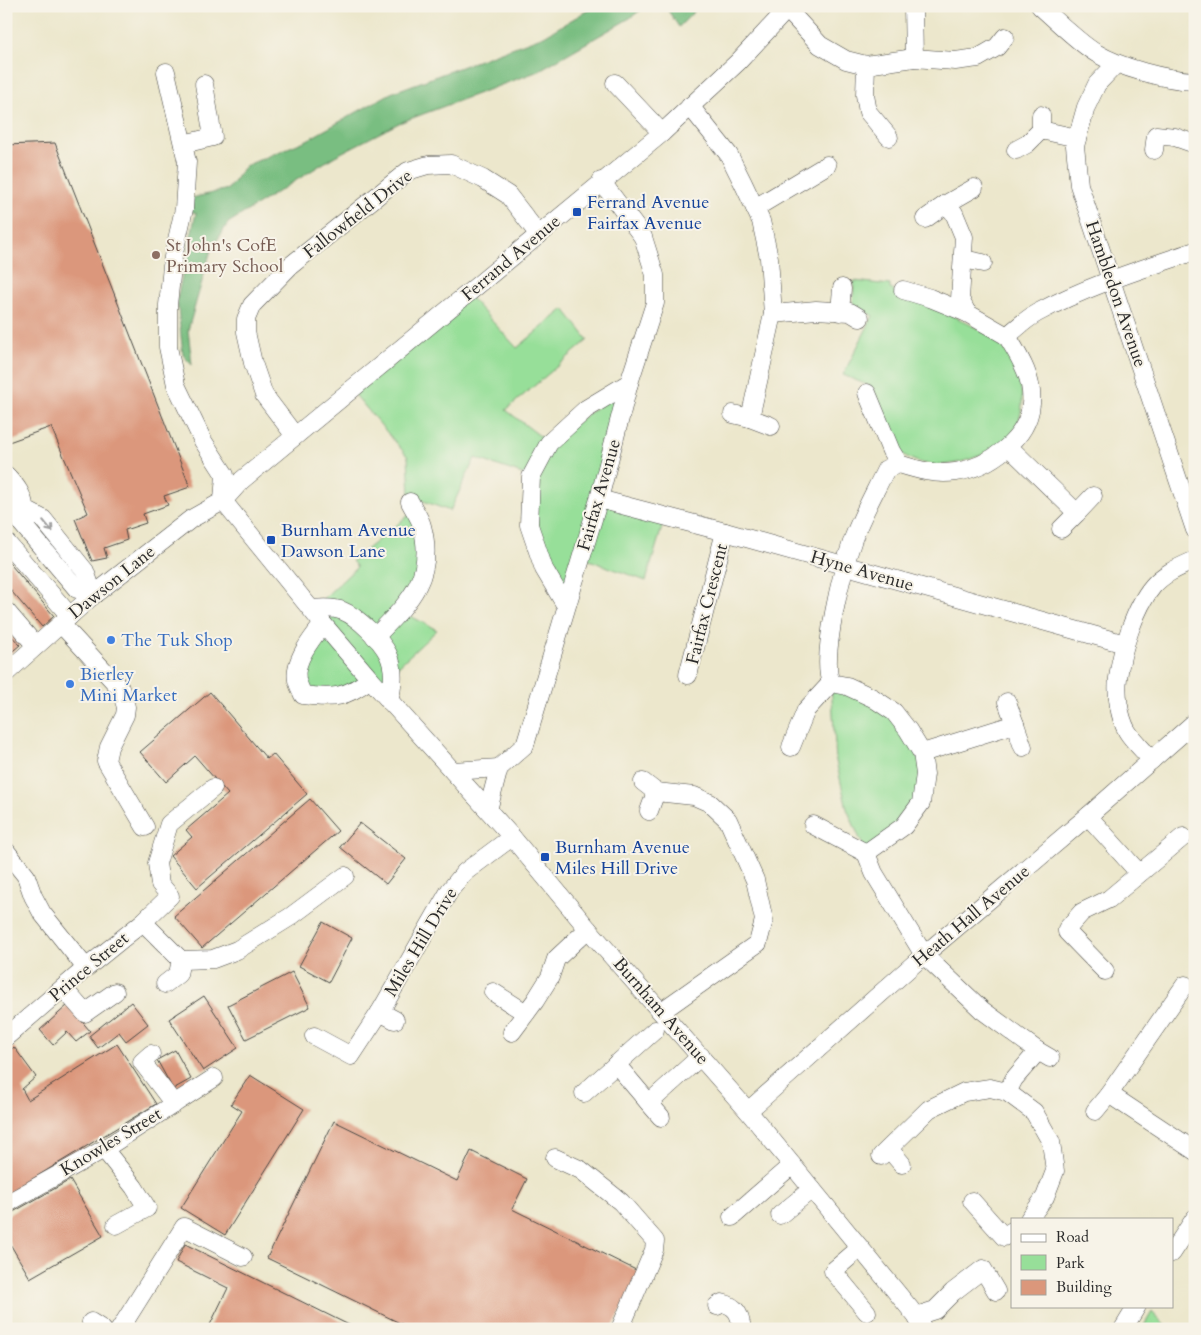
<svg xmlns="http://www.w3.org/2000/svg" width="1201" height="1335" font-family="Cardo,serif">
  <rect width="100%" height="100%" fill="#f7f3e8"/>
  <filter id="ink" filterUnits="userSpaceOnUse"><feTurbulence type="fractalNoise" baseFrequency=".02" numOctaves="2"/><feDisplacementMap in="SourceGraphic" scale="10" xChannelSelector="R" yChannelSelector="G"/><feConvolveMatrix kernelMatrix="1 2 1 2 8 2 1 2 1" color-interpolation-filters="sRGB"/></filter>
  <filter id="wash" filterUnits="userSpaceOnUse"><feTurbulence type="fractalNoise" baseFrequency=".0096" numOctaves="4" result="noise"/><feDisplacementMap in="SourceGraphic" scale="20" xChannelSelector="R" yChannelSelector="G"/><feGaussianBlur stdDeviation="1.12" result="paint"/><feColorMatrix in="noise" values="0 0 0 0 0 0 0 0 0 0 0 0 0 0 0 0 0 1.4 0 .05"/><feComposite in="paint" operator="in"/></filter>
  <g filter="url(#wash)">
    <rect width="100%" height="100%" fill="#ece7cc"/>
    <g fill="#97df99" stroke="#618562">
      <path d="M854,281L890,285V289C917,298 941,309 967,323C978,329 990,334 999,343C1019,365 1031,404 1014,430C1012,433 1010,438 1007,440C1004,443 998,445 994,448C967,464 929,474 901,453L872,387L843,375L873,316L853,304Z"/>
      <polygon points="467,294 517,348 564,309 588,340 506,410 549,443 629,383 599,499 665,517 646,581 581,557 566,606 544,569 531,477 475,458 450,511 410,496 408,457 351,390"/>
      <polygon points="414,511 426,558 401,611 437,630 393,671 391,691 370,679 355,691 303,695 300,658 312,638 312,609 357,567 352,561"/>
      <polygon points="831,683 873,698 922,753 921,803 866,853 847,809 836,761"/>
      <polygon points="1152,1312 1168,1329 1142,1329"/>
    </g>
    <g fill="#79be81" stroke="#527456">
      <polygon points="595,6 646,6 630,18 536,72 399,123 335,156 228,223 211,250 188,330 192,365 183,355 177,299 196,213 189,211 192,198 228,189 245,166 307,140 391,93 544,36"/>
      <polygon points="665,6 699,6 679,27"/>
    </g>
    <g id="blocks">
      <g fill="#db977b">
        <polygon points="55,143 190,487 164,496 168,505 143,514 146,523 125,530 127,540 104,548 107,558 92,561 75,519 88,513 51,427 6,443 6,145"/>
        <polygon points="6,559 54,616 42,627 6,585"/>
        <polygon points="6,630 20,645 8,655 6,653"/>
        <polygon points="210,692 267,759 273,754 307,794 197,888 170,856 192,837 186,830 228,794 195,756 166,782 140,752"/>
        <polygon points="310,799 338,831 202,948 174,916"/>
        <polygon points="360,823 406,859 386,884 340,847"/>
        <polygon points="323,922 352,938 329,982 299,966"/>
        <polygon points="292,972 310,1007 246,1039 228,1005"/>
        <polygon points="204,996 238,1048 203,1071 169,1019"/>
        <polygon points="131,1002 148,1024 126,1041 119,1032 98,1048 89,1036"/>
        <polygon points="68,1005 90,1031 76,1042 67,1032 53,1045 40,1030"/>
        <polygon points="117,1044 156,1104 6,1195 6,1054 14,1047 36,1077 22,1089 28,1100"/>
        <polygon points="175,1050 191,1079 173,1089 157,1060"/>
        <polygon points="250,1075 304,1109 225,1235 181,1208 242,1111 231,1104"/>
        <polygon points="334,1121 457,1181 471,1151 527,1179 512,1209 640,1272 612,1329 412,1329 267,1258"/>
        <polygon points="70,1180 103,1236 30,1278 6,1237 6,1216"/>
        <polygon points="185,1244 357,1329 208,1329 228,1288 176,1262"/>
      </g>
    </g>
  </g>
  <g filter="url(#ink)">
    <use href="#blocks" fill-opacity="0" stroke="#484743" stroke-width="1"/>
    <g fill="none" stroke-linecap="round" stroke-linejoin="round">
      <defs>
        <g id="minor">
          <polyline points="913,6 914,58"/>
          <path d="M1040,6C1056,20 1079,43 1096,53C1121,68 1166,80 1195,81"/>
          <polyline points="787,9 820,45 846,60 866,65 914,58 955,61 978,58 997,47 1005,37"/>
          <polyline points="1116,64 1097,84 1086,107 1075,146 1079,185 1195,530"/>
          <polyline points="866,65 865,95 868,112 889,137"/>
          <polyline points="166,72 187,162 184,209 173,257 168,305 168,347 176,385 203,441 225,475 223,501"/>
          <polyline points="615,83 662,133"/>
          <polyline points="690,106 729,155 743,183 761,221 769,258 773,314 750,418 771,426"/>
          <polyline points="1041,115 1041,130"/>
          <polyline points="183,144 213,137 204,84"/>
          <polyline points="1016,150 1027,144 1041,130 1077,138"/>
          <polyline points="1154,150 1156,135 1175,137 1195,144"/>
          <polyline points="946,204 974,188"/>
          <polyline points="755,208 827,165"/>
          <polyline points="925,219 946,204 954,213 964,237 960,299 967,313"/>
          <polyline points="963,259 983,263"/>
          <polyline points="903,290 930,298 967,313 1007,336"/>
          <polyline points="840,312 842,288"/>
          <polyline points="773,314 816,310 850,312 860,318"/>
          <polyline points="867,393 891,451 899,464"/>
          <polyline points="733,414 750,418"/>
          <polyline points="295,436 264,395 253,363 246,332 246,319 252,305 290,266 408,171 428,165 451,164 483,179 508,195 539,235"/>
          <polyline points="1009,447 1077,513 1061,529"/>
          <path d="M6,475C17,486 23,495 25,510"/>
          <polyline points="599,499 725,532 1125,644"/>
          <polyline points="223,501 323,624 370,679 512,837 588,929 748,1111 916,1316 923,1329"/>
          <polyline points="6,505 16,505 43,519 85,571 90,585 86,591"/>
          <polyline points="6,505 77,589 86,591 91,597"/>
          <polyline points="1077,513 1093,496"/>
          <polyline points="6,542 70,616"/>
          <polyline points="566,606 544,569 529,525 531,477 549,443 586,409 629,383"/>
          <path d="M312,609C321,608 334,607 343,611C358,617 381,640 388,654C395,668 393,687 389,701"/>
          <polyline points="6,611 36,646"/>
          <polyline points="61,624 120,688 126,707 125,715 109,747 106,761 145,827"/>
          <path d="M323,624C312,638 293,662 297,680C298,685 301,690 303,695C333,699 346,698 370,679"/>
          <path d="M375,637C408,603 436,578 422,526C420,518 414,510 410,502"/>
          <polyline points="6,673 91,597 191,519 223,501 242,480 662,133 738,62 790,6"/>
          <polyline points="688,675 725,532"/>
          <polyline points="1007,702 1015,724"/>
          <polyline points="791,747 806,710 831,683"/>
          <polyline points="922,753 1015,724 1023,747"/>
          <path d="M1152,760C1144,751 1133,741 1127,731C1119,716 1116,694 1118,678C1121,652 1135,607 1153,586C1164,573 1180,567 1195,560"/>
          <polyline points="453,771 499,768"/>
          <polyline points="643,782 656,792"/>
          <polyline points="488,810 499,768 525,745 599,499 629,383 655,303 655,275 643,237 601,181"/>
          <polyline points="649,811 656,792 694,796 710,803 728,820 755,880 764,920 758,943 662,1011"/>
          <polyline points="1088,816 1139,873"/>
          <polyline points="813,825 866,853"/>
          <polyline points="6,851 26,876 33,896 42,913 86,968"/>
          <polyline points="143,922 181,960 213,959 237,950 290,917 345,876"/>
          <polyline points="1105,971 1067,932 1067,929 1082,912 1109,899 1183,837"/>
          <polyline points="165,984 178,974 181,960"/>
          <polyline points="63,988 85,1013 115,992"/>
          <polyline points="493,992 526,1013"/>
          <polyline points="380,1012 450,890 465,872 512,837"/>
          <polyline points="512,1032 535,1001 550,977 556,959 588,929"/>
          <polyline points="314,1036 351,1056 380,1012 395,1020"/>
          <polyline points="6,1037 86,968 143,922 170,896 160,884 157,863 169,824 213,788"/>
          <polyline points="151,1054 142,1062 174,1104"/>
          <path d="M1050,1058L1038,1051L982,1010L924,955L874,873L866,853L904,826L921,803L925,774L922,753L908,730L894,712L873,698L847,686L831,683C820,657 843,568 853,539C862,515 875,492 886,469L899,464C918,470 936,475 956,472C989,467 1028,439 1031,404C1034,379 1019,356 1007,336C1017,328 1026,319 1037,313C1087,286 1142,269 1195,251"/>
          <polyline points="616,1064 649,1103 701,1056"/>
          <polyline points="1007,1092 1014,1079 1038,1051"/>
          <polyline points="584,1093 655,1030"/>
          <polyline points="1109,1094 1185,985"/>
          <polyline points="649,1103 661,1117"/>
          <polyline points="748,1111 924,955 1088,816 1195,722"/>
          <polyline points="1095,1111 1109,1094 1195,1151"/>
          <polyline points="104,1149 134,1187 147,1208 116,1225"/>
          <polyline points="889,1149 902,1164"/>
          <polyline points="881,1156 929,1109 964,1092 990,1088 1007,1092 1034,1112 1051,1142 1055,1171 1045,1197 1029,1219"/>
          <polyline points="555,1158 581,1170 621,1202 655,1241 654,1250 620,1329"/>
          <polyline points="972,1201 1004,1237 1012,1231"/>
          <polyline points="6,1204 104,1149 214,1078"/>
          <polyline points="780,1215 812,1189"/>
          <polyline points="732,1217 792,1165"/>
          <polyline points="860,1248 833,1271 867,1312"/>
          <polyline points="1172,1253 1195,1218"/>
          <path d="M717,1306L722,1303C737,1306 740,1315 742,1329"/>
          <polyline points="916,1316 935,1310 953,1292 983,1269 996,1291"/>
          <polyline points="91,1322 102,1329"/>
          <polyline points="120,1329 184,1227 243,1257"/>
          <polyline points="1123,1329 1137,1306"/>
        </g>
      </defs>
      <use href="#minor" stroke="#484743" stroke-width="19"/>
      <use href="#minor" stroke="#fff" stroke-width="18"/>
    </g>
    <defs><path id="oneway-shaft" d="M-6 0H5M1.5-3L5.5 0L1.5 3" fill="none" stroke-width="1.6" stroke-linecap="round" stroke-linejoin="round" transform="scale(1.25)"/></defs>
    <use stroke="#a0a0a0" href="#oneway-shaft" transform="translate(48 526) rotate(50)"/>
  </g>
  <g fill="#1a4fb4" stroke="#f7f3e8" stroke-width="2">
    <rect x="572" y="207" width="10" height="10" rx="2.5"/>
    <rect x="266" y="535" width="10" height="10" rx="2.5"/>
    <rect x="540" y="852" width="10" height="10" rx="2.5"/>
  </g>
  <circle fill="#8d6e63" stroke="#f7f3e8" stroke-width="2" cx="156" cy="255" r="5"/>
  <g fill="#3f7fe0" stroke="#f7f3e8" stroke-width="2">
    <circle cx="111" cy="640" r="5"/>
    <circle cx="70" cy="684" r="5"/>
  </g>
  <g text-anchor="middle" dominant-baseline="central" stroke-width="4" stroke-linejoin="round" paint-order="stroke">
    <g font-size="18" fill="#164399" stroke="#f7f3e8" text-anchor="start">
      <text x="587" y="202">Ferrand Avenue<tspan x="587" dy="21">Fairfax Avenue</tspan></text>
      <text x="281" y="530">Burnham Avenue<tspan x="281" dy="21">Dawson Lane</tspan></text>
      <text x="555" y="847">Burnham Avenue<tspan x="555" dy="21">Miles Hill Drive</tspan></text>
    </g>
    <g font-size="18" fill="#2b2b2b" stroke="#f7f3e8">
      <text transform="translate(358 214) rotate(-38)">Fallowfield Drive</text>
      <text transform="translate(511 258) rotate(-40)">Ferrand Avenue</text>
      <text transform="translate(1116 294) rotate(71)">Hambledon Avenue</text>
      <text transform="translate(599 495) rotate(-74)">Fairfax Avenue</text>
      <text transform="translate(862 571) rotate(16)">Hyne Avenue</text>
      <text transform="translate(112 582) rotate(-39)">Dawson Lane</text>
      <text transform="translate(707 604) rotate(-76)">Fairfax Crescent</text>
      <text transform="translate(971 916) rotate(-40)">Heath Hall Avenue</text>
      <text transform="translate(421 942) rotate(-59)">Miles Hill Drive</text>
      <text transform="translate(89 967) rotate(-40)">Prince Street</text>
      <text transform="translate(661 1011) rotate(49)">Burnham Avenue</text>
      <text transform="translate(111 1142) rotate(-31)">Knowles Street</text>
    </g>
    <g font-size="18" fill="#785e54" stroke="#f7f3e8" text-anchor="start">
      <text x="166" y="245">St John's CofE<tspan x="166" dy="21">Primary School</tspan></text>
    </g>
    <g font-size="18" fill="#366cbe" stroke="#f7f3e8" text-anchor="start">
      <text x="121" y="640">The Tuk Shop</text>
      <text x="80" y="674">Bierley<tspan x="80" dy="21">Mini Market</tspan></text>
    </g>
  </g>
  <rect width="1201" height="1335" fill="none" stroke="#f7f3e8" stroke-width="25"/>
  <rect x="1011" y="1218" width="162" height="90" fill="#f7f3e8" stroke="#a5a39c"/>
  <rect x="1021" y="1234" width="25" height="8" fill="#ffffff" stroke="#a5a39c"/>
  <text x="1056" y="1242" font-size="15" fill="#2b2b2b">Road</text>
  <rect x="1021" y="1255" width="25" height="15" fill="#97df99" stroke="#a5a39c"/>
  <text x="1056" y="1268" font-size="15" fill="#2b2b2b">Park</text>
  <rect x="1021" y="1280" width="25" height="15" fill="#db977b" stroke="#a5a39c"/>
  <text x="1056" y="1292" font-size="15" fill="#2b2b2b">Building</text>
</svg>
